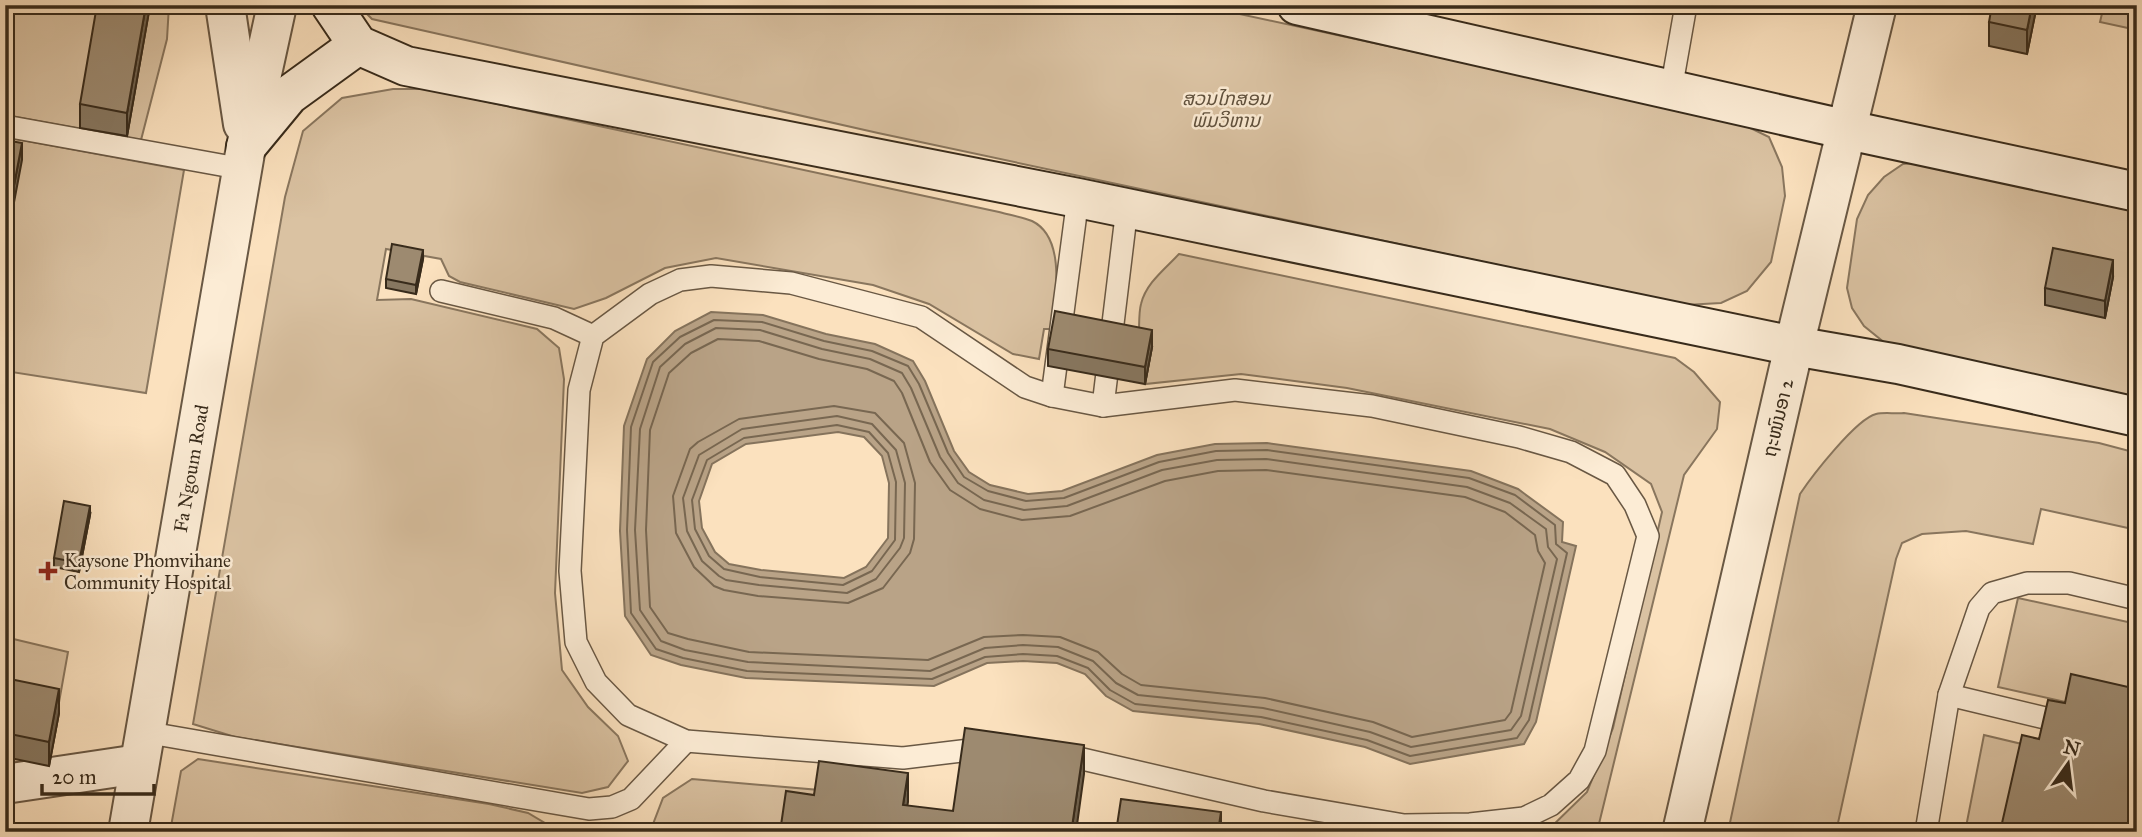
<svg xmlns="http://www.w3.org/2000/svg" width="2142" height="837" font-family="'IM FELL Great Primer','Noto Sans Lao',serif">
  <rect width="100%" height="100%" fill="#fbe1be"/>
  <filter id="stains"><feTurbulence type="fractalNoise" baseFrequency=".00286" numOctaves="4"/><feColorMatrix values="0 0 0 0 .2 0 0 0 0 .09 0 0 0 0 .02 0 0 0 .5 -.17"/></filter>
  <radialGradient id="worn" r=".72"><stop offset=".6" stop-color="#630" stop-opacity="0"/><stop offset="1" stop-color="#630" stop-opacity=".3"/></radialGradient>
  <g fill="#dac2a2" stroke="#89765e" stroke-width="2">
    <polygon points="5,5 169,5 167,39 141,140 5,115"/>
    <polygon points="358,5 1198,5 1738,122 1769,137 1782,167 1785,196 1771,262 1747,291 1721,303 1685,305 878,133 372,19"/>
    <polygon points="2104,5 2137,5 2137,30 2100,22"/>
    <path d="M393,89H427L999,212C1010,215 1022,217 1032,221C1067,238 1055,299 1052,329H1044L1039,359L1013,354L929,304L873,285L716,258L665,268L606,298L574,309L460,282L449,276L441,259L386,249L377,300L411,299L537,329L559,348L564,379L555,593L562,670L588,707L618,736L628,761L608,787L582,793L235,737L193,724L285,197L303,131L342,98Z"/>
    <polygon points="5,137 184,170 146,393 5,371"/>
    <polygon points="1925,162 2137,208 2137,401 1885,343 1864,326 1852,308 1847,288 1857,219 1868,195 1884,177 1903,164"/>
    <path d="M1179,254L1675,358L1694,372L1720,402L1717,429L1684,475L1597,832H1546L1587,792L1613,728L1662,512L1651,484L1605,452L1550,429L1347,388L1241,374L1145,384L1152,347L1138,344C1140,331 1138,315 1141,304C1146,283 1165,269 1179,254Z"/>
    <path d="M1904,413L2099,443L2137,453V530L2041,509L2033,544L1966,531L1922,534L1902,543L1896,559L1836,832H1728L1800,494C1812,476 1856,419 1876,414C1884,412 1895,414 1904,413Z"/>
    <polygon points="2018,598 2137,624 2137,718 1998,687"/>
    <polygon points="5,637 68,652 49,758 5,764"/>
    <polygon points="1984,735 2043,749 2007,832 1965,832"/>
    <polygon points="198,759 489,804 528,813 560,832 170,832 181,771"/>
    <polygon points="692,779 819,790 814,824 784,832 650,832 663,798"/>
  </g>
  <path fill="#b9a387" stroke="#85735c" stroke-width="2" fill-rule="evenodd" d="M711,312L763,315L826,334L875,344L913,361L925,381L954,451L969,472L990,485L1028,494L1062,491L1157,455L1215,444L1267,443L1471,471L1518,489L1563,522L1562,542L1576,546L1536,722L1524,744L1410,764L1365,747L1259,724L1133,711L1106,696L1085,674L1057,663L1023,661L987,663L934,686L746,678L681,665L651,655L625,616L620,531L624,426L647,359L675,331ZM838,432L864,437L882,456L889,483L888,538L866,567L844,578L761,570L729,564L715,552L702,528L699,501L712,464L746,444Z"/>
  <g fill="none" stroke-linecap="round" stroke-linejoin="round">
    <g stroke="#786751" stroke-width="2">
      <polygon points="714,320 762,322 824,341 872,351 908,366 919,384 948,453 964,477 988,491 1026,501 1064,498 1159,462 1216,451 1267,450 1469,478 1515,495 1555,525 1556,544 1567,553 1529,720 1517,738 1410,756 1367,740 1261,717 1135,704 1110,690 1088,668 1057,656 1023,654 985,657 932,679 747,671 683,658 656,649 631,613 627,530 631,427 653,362 680,337"/>
      <polygon points="716,328 760,330 822,349 870,359 902,373 911,388 940,457 958,483 984,500 1024,510 1067,506 1162,470 1217,460 1266,459 1467,487 1510,503 1546,529 1548,547 1557,559 1521,716 1511,730 1411,747 1370,732 1263,708 1138,695 1116,683 1093,661 1058,647 1023,645 985,648 930,671 748,662 685,650 661,641 640,610 635,530 640,429 660,367 685,344"/>
      <polygon points="718,339 759,341 819,359 867,369 894,381 902,393 930,462 950,490 980,509 1022,520 1070,516 1165,481 1218,471 1266,470 1465,497 1505,512 1535,535 1538,551 1545,563 1511,712 1505,720 1412,737 1373,722 1265,698 1141,685 1122,674 1098,652 1060,637 1023,635 984,637 928,660 749,652 688,639 668,633 650,607 646,530 650,430 669,373 691,353"/>
      <polygon points="834,406 875,413 904,443 915,483 914,539 910,553 883,588 848,603 758,596 724,590 714,586 694,567 676,533 673,496 690,449 698,442 739,419"/>
      <polygon points="837,416 872,424 896,450 905,483 904,538 900,548 876,579 847,593 759,585 726,580 719,576 702,561 687,531 683,498 699,455 742,429"/>
      <polygon points="837,425 869,432 888,453 896,482 895,540 872,571 843,585 760,577 724,569 709,556 695,529 692,500 707,460 744,438"/>
    </g>
    <defs>
      <g id="lane">
        <polyline points="1671,90 1686,5"/>
        <polyline points="5,126 243,169"/>
        <polygon points="711,276 791,283 921,317 1025,387 1052,396 1103,406 1235,390 1372,406 1519,437 1571,452 1615,475 1635,505 1648,536 1595,751 1579,780 1551,805 1524,818 1470,824 1404,825 1264,801 1065,755 970,750 903,758 686,741 628,715 596,682 576,642 570,571 579,390 593,336 650,294 680,280"/>
        <polyline points="441,291 554,318 593,336"/>
        <polyline points="1052,396 1078,198"/>
        <polyline points="1103,406 1127,208"/>
        <polyline points="1949,695 2070,724"/>
        <polyline points="144,732 589,809 612,807 631,799 686,741"/>
        <polyline points="1926,832 1949,695 1979,608 1992,593 2027,583 2069,583 2137,599"/>
      </g>
      <g id="street">
        <polyline points="225,5 243,124"/>
        <polyline points="5,784 139,764"/>
        <path id="s1" d="M128,832L246,147L277,5"/>
        <polyline points="1682,832 1794,346 1877,5"/>
      </g>
      <g id="secondary">
        <polyline points="331,5 358,45 406,66 1078,198 1794,346 1898,364 2137,417"/>
        <polyline points="1297,5 1848,130 2137,192"/>
        <polyline points="246,147 289,95 358,45"/>
      </g>
    </defs>
    <use href="#lane" stroke="#695844" stroke-width="24"/>
    <use href="#street" stroke="#695844" stroke-width="42"/>
    <use href="#secondary" stroke="#382b1b" stroke-width="42"/>
    <use href="#lane" stroke="#fcecd5" stroke-width="21"/>
    <use href="#street" stroke="#fcecd5" stroke-width="38"/>
    <use href="#secondary" stroke="#fcecd5" stroke-width="38"/>
  </g>
  <g fill="#877760" stroke="#382b1b" stroke-width="2">
    <polygon points="150,5 127,136 80,128 80,104"/>
    <polygon points="2037,5 2027,54 1989,46 1989,22"/>
    <polygon points="423,259 416,294 386,288 386,279"/>
    <polygon points="2113,277 2105,318 2045,305 2045,288"/>
    <polygon points="1152,347 1145,384 1048,366 1048,349"/>
    <polygon points="90,515 79,572 54,567 54,558"/>
    <polygon points="5,678 59,713 49,766 5,757"/>
  </g>
  <g fill="#6e614e" stroke="#382b1b" stroke-width="2">
    <polygon points="146,5 150,6 127,136 127,113"/>
    <polygon points="2032,5 2037,5 2027,54 2027,30"/>
    <polygon points="22,143 22,160 8,234 8,217"/>
    <polygon points="8,218 8,241 5,258 5,234"/>
    <polygon points="423,250 423,259 416,294 416,285"/>
    <polygon points="2113,260 2113,277 2105,318 2105,301"/>
    <polygon points="7,284 7,301 5,309 5,292"/>
    <polygon points="1152,330 1152,347 1145,384 1145,367"/>
    <polygon points="11,381 11,405 5,440 5,416"/>
    <polygon points="90,506 90,515 79,572 79,563"/>
    <polygon points="59,689 59,713 49,766 49,742"/>
    <polygon points="1084,745 1084,774 1076,832 1072,827"/>
    <polygon points="908,773 908,802 903,832 903,805"/>
    <polygon points="1221,812 1221,832 1218,832"/>
  </g>
  <g fill="#9d8a70" stroke="#382b1b" stroke-width="2">
    <polygon points="97,5 146,5 127,113 80,104"/>
    <polygon points="1992,5 2032,5 2027,30 1989,22"/>
    <polygon points="5,140 22,143 8,217 5,216"/>
    <polygon points="5,217 8,218 5,234"/>
    <polygon points="392,244 423,250 416,285 386,279"/>
    <polygon points="2053,248 2113,260 2105,301 2045,288"/>
    <polygon points="1055,311 1152,330 1145,367 1048,349"/>
    <polygon points="5,380 11,381 5,416"/>
    <polygon points="64,501 90,506 79,563 54,558"/>
    <polygon points="2071,674 2137,689 2137,832 2000,832 2022,735 2039,739 2048,700 2065,703"/>
    <polygon points="5,678 59,689 49,742 5,733"/>
    <polygon points="965,728 1084,745 1072,827 1107,832 780,832 786,791 814,795 819,761 908,773 903,805 953,811"/>
    <polygon points="1121,799 1221,812 1218,832 1116,832"/>
  </g>
  <path fill="#8f2418" stroke="#fcecd5" stroke-width="2.5" d="M44.5 560.5h7v7h7v7h-7v7h-7v-7h-7v-7h7z"/>
  <g text-anchor="middle" dominant-baseline="central" stroke-width="5" stroke-linejoin="round" paint-order="stroke">
    <g font-size="19" font-style="italic" fill="#60513d" stroke="#fcecd5">
      <text x="1226" y="98">ສວນໄກສອນ<tspan x="1226" dy="22">ພົມວິຫານ</tspan></text>
    </g>
    <g font-size="19" fill="#382b1b" stroke="#fcecd5">
      <text transform="translate(1778 418) rotate(-77)">ຖະໜົນອາ 2</text>
      <text stroke="none"><textPath href="#s1" startOffset="369">Fa Ngoum Road</textPath></text>
    </g>
    <g font-size="19" fill="#382b1b" stroke="#fcecd5" text-anchor="start">
      <text x="64" y="560">Kaysone Phomvihane<tspan x="64" dy="22">Community Hospital</tspan></text>
    </g>
  </g>
  <rect width="2142" height="837" fill="none" stroke="#fbe1be" stroke-width="28"/>
  <rect x="7" y="7" width="2128" height="823" fill="none" stroke="#382b1b" stroke-width="3.5"/>
  <rect x="14" y="14" width="2114" height="809" fill="none" stroke="#382b1b" stroke-width="2"/>
  <g transform="translate(2068 764) rotate(14)" stroke="#fcecd5" stroke-width="5" paint-order="stroke">
  <path d="M0-5L12 26L0 18L-12 26Z" fill="#382b1b"/>
  <text y="-10" font-size="19" font-weight="bold" text-anchor="middle" fill="#382b1b">N</text>
  </g>
  <path d="M42 784v10h112v-10" fill="none" stroke="#382b1b" stroke-width="3.5"/>
  <text x="52" y="784" font-size="21" fill="#382b1b" stroke="#fcecd5" stroke-width="5" paint-order="stroke">20 m</text>
  <rect width="100%" height="100%" filter="url(#stains)"/>
  <rect width="100%" height="100%" fill="url(#worn)"/>
</svg>
